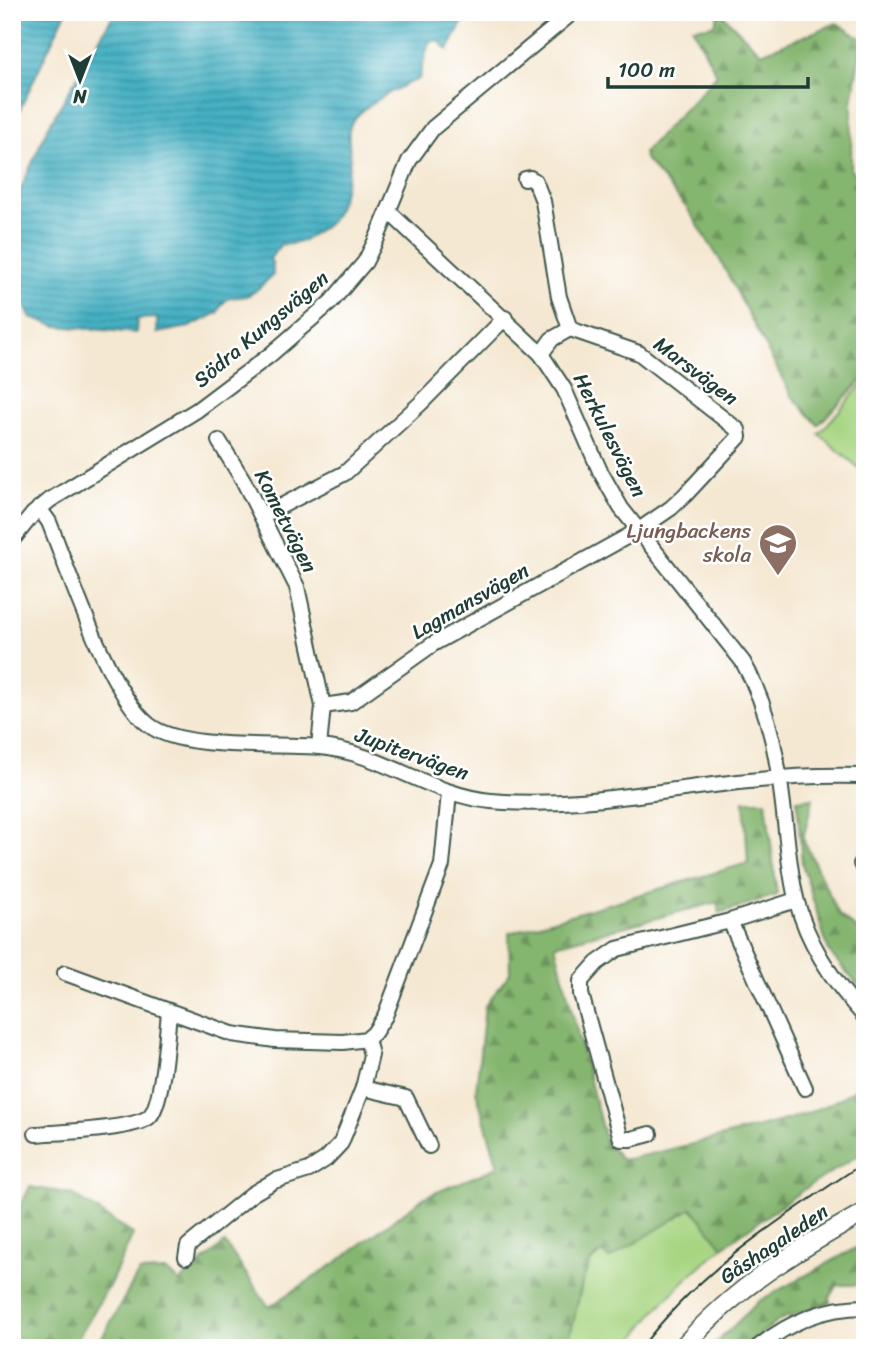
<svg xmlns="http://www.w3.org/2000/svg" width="877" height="1360" font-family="Sriracha,sans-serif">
  <defs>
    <pattern id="forest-firs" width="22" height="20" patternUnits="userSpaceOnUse" patternTransform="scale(1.75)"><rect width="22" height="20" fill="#85b670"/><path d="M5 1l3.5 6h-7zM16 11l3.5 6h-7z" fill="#6c955d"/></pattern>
    <pattern id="water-rules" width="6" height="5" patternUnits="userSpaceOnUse" patternTransform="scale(1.75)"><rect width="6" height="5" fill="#44b0c3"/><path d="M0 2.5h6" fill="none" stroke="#38909f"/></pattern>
  </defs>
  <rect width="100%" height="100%" fill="#fff"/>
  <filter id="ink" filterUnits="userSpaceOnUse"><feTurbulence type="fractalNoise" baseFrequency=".0143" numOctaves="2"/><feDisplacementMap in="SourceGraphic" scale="14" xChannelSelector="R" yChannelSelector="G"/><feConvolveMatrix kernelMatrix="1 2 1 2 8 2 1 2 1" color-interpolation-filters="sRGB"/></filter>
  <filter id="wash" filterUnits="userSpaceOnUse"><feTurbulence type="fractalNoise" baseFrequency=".00686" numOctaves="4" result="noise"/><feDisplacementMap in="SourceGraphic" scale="28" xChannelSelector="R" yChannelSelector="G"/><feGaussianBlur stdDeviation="1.57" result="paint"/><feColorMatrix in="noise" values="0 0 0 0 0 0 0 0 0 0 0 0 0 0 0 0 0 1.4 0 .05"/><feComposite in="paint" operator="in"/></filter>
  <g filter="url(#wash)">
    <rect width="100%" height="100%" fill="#f5e8d2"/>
    <g fill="#a7d582" stroke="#63895b" stroke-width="2">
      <polygon points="865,381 865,473 819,434"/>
      <path d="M692,1208L723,1247C688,1275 652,1310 628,1348H569V1340L583,1279L590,1262L602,1252L609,1258Z"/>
    </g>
    <g fill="url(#forest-firs)" stroke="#527a52" stroke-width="2">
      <polygon points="720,12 761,53 837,23 862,39 852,102 851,170 865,190 865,377 818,425 791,395 720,260 687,208 645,159 644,152 717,75 693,28 714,25"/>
      <polygon points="813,798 803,839 839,915 865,936 865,993 829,952 802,864 797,800"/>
      <path d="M744,801H766L777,895L719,913L717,902L555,945L605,1140L622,1160C659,1153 695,1143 732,1134C778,1122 828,1113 865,1081V1151L803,1190L723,1247L692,1208L609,1259L602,1252L590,1262L583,1279L569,1340V1348H96L139,1272L167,1271L179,1282L225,1243L269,1307L337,1262L425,1197L498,1167L476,1091L485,1006L510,973L509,933L748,863Z"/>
      <polygon points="30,1187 72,1194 133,1234 110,1284 72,1348 12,1348 12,1222"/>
      <polygon points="865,1243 865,1290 861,1285 837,1285 829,1298 830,1302 781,1319 742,1348 711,1348 759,1301"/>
    </g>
    <g fill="url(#water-rules)" stroke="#32767c" stroke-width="2">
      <polygon points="12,12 66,12 12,126"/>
      <path d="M115,12H468L448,50L438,40L429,42L419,79C400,86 361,106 351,124C346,134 350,146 350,156C349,174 341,210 329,223C326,227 320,229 316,232C305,241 295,246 281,244L270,259L273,265V275C266,281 258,290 251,294C235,302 228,289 218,313L189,327L157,333V318L137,319L136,333L57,326L31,318L19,296L15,282L21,268L12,264V209L47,129Z"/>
    </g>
  </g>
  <g filter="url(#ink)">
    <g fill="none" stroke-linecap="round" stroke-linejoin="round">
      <defs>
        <g id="minor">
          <polyline points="525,179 530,178 535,181 543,201 559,297 570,329"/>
          <path d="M388,211L541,354L564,389L600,471L621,508L743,662C771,711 779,766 785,822C788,848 790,876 797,902C808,944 836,985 865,1017"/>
          <polyline points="219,441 243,480 297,587 323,706 319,747"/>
          <path d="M39,508L49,522C69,572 109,694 149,725C182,751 277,743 320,747C381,752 429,795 491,801C582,809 669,788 759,780C794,776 830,775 865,776"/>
          <polyline points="262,516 345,473 421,403 505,318"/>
          <polyline points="12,540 33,514 50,500 197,410 270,355 331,302 365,262 377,238 409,161 433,128 573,12"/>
          <polyline points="323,706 351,702 433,644 639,530 671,508 685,495 739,437 738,430 639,353 570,329 552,339 541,354"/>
          <polyline points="861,864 865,859"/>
          <polyline points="730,921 805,1088"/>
          <polyline points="65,973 232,1034 275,1040 343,1042 367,1039"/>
          <polyline points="363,1088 406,1098 429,1146"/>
          <path d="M36,1134C59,1132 133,1130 149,1117C163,1105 167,1032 169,1011"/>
          <polyline points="650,1134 631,1139 621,1139 581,994 581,981 597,963 617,949 730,921 796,900"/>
          <polyline points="186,1257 188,1246 252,1194 274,1181 309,1170 326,1159 341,1143 363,1088 371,1055 367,1039 374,1033 385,1016 442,865 449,793"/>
          <path d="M757,1348C789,1322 823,1307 865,1307"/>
        </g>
        <path id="major" d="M682,1348C736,1286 794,1252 865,1212"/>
      </defs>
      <use href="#minor" stroke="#3f574c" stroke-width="18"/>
      <use href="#major" stroke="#3f574c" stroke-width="21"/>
      <use href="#minor" stroke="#fff" stroke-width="14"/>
      <use href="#major" stroke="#fff" stroke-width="18"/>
      <path stroke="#1f3d34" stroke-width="2" d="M641,1348C701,1268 783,1217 865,1162"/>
    </g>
  </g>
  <defs>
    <symbol id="school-pin" viewBox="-11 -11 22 30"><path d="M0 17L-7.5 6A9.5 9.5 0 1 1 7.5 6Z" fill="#8d6e63" stroke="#fff"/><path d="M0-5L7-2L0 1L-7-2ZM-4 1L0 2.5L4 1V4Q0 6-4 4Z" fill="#fff"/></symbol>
  </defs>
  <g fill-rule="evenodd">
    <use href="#school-pin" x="756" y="521" width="44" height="60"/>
  </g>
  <g text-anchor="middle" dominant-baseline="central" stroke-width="5" stroke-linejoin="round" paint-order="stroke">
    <g font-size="21" fill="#1f3d34" stroke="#fff">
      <text transform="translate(261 329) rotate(-40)">Södra Kungsvägen</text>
      <text transform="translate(696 371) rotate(37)">Marsvägen</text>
      <text transform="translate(610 435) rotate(63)">Herkulesvägen</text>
      <text transform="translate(286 521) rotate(63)">Kometvägen</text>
      <text transform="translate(470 601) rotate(-30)">Lagmansvägen</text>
      <text transform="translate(412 754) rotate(20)">Jupitervägen</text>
      <text transform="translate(774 1244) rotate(-34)">Gåshagaleden</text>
    </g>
    <g font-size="21" fill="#785e54" stroke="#fff" text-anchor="end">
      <text x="751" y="531">Ljungbackens<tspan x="751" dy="24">skola</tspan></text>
    </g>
  </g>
  <rect width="877" height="1360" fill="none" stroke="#fff" stroke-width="42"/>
  <g transform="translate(80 80) rotate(180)" stroke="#ffffff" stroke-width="5" paint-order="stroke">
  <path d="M0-5L12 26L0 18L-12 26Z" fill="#1f3d34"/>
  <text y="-10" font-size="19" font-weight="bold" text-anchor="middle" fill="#1f3d34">N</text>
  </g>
  <path d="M608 77v10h200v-10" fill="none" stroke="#1f3d34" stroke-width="3.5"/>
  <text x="618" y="77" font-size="21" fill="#1f3d34" stroke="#ffffff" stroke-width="5" paint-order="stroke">100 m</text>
</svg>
